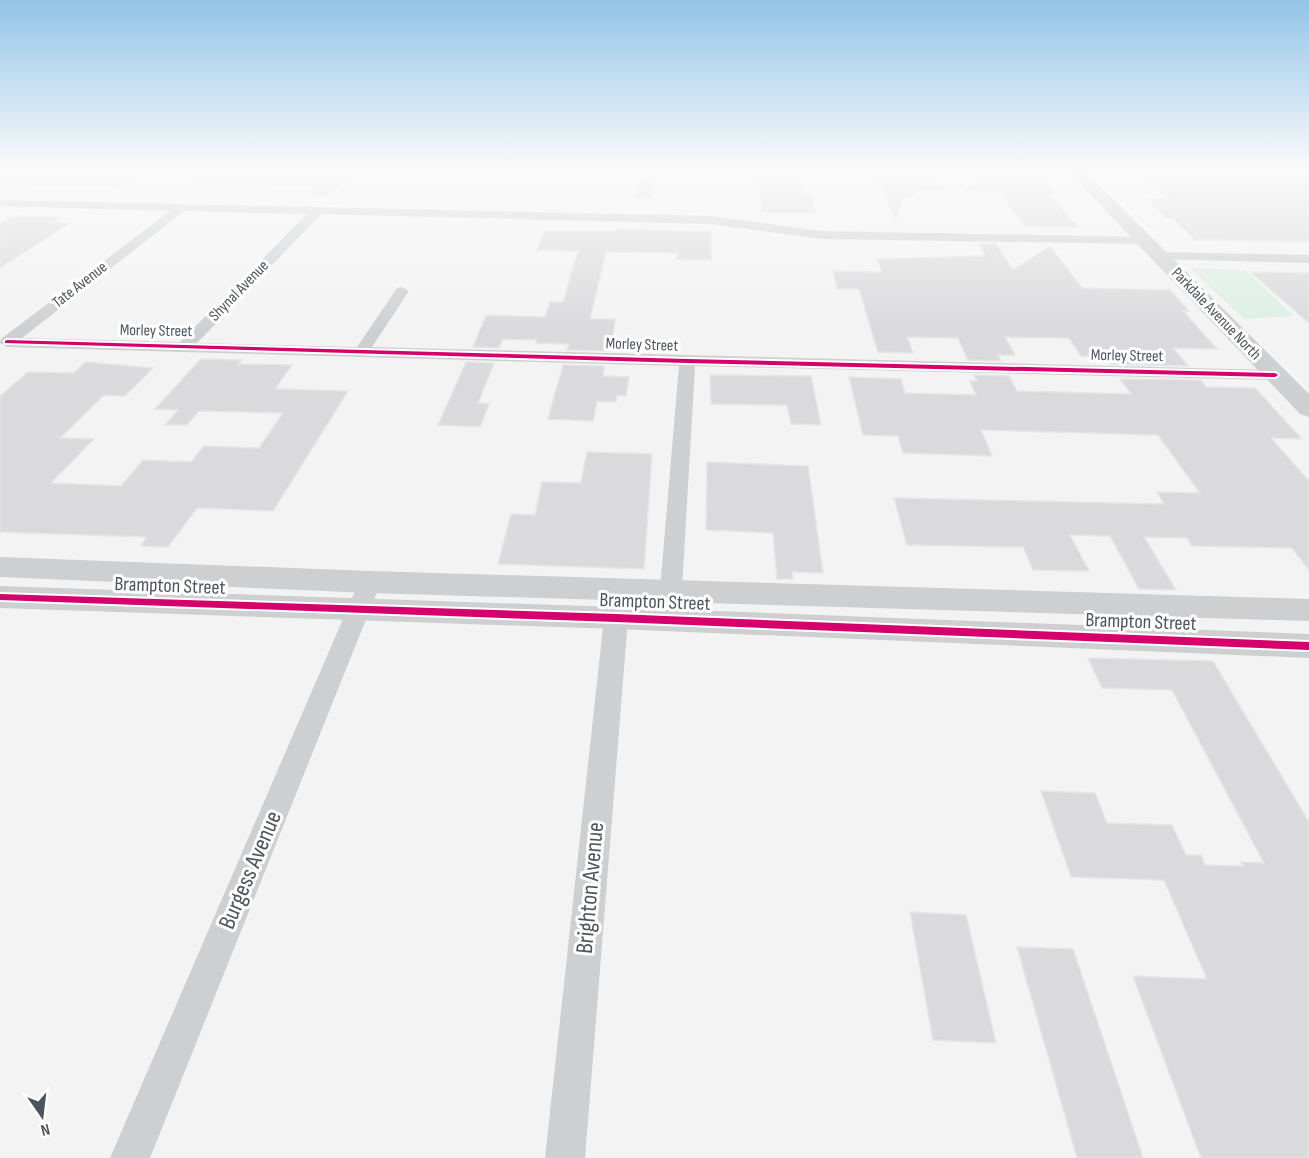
<svg xmlns="http://www.w3.org/2000/svg" width="1309" height="1158" font-family="'Sofia Sans Condensed',sans-serif">
  <rect width="100%" height="100%" fill="#f4f3f3"/>
  <polygon fill="#dcefe3" points="1190,268 1245,270 1294,316 1244,319"/>
  <g fill="#dadadc" stroke="#e5e5e6" stroke-width="1.5">
    <polygon points="0,168 149,168 119,187 0,184"/>
    <polygon points="193,168 357,168 329,196 307,195 316,186 193,183"/>
    <polygon points="874,168 916,168 948,191 919,190 902,201 896,221"/>
    <polygon points="997,168 1034,168 1056,193 1047,193 1078,227 1025,226 999,192 964,191"/>
    <polygon points="1133,168 1309,168 1309,241 1195,240 1174,219 1166,218 1147,198 1169,199"/>
    <polygon points="758,169 798,170 804,195 812,195 816,213 762,212"/>
    <polygon points="639,180 655,181 651,198 634,198"/>
    <polygon points="12,216 61,217 53,222 70,223 0,268 0,223"/>
    <polygon points="616,229 711,232 711,260 677,259 678,253 606,252 590,319 615,319 612,345 609,344 607,351 567,350 569,344 536,343 537,340 503,339 499,348 473,347 486,315 545,317 550,302 563,302 578,251 537,250 544,231 615,231"/>
    <polygon points="979,244 996,244 1013,270 1050,246 1082,288 1170,290 1189,311 1183,311 1217,349 1173,348 1188,366 1109,364 1104,357 1081,356 1069,338 1005,337 1015,355 998,355 1001,361 968,360 958,338 907,337 913,353 878,352 859,289 837,289 833,271 882,272 877,259 986,256"/>
    <polygon points="1250,272 1309,273 1309,323"/>
    <polygon points="201,359 242,360 238,364 292,365 275,389 348,391 273,511 197,508 168,547 141,546 147,537 0,532 0,396 28,372 74,373 85,362 153,368 125,396 104,395 60,438 94,439 51,483 121,486 143,460 191,462 204,446 259,448 283,413 199,411 187,425 165,425 178,410 155,409"/>
    <polygon points="466,362 494,363 478,403 489,404 480,427 438,425"/>
    <polygon points="563,365 604,366 603,376 629,377 626,396 617,395 616,402 597,401 593,421 548,419"/>
    <polygon points="710,375 811,376 821,425 791,424 787,405 711,404"/>
    <polygon points="974,375 1009,376 1017,391 1131,394 1120,379 1201,380 1206,387 1255,388 1302,439 1271,438 1309,481 1309,570 1292,548 1192,546 1187,538 1144,537 1176,590 1139,589 1110,536 1070,535 1089,571 1033,570 1023,547 907,545 894,498 1164,504 1157,492 1200,493 1158,435 981,430 992,456 903,453 898,436 863,435 849,377 901,379 905,393 976,395 970,381 977,381"/>
    <polygon points="587,452 652,454 644,569 498,564 511,514 535,515 542,482 581,483"/>
    <polygon points="707,462 808,466 823,573 792,572 793,579 777,579 773,533 706,530"/>
    <polygon points="1088,658 1213,661 1309,822 1309,1158 1201,1158 1133,976 1207,979 1164,880 1071,877 1041,791 1095,793 1107,823 1172,825 1186,855 1201,855 1205,865 1243,866 1241,862 1264,863 1172,690 1102,688"/>
    <polygon points="910,912 966,915 996,1043 933,1040"/>
    <polygon points="1017,947 1073,949 1143,1158 1077,1158"/>
  </g>
  <g fill="none" stroke-linecap="round" stroke-linejoin="round">
    <g fill="#cdcfd1" fill-rule="evenodd">
      <path d="M0,200L710,216L821,231L1146,237L1152,241L1151,244L821,239L710,224L321,214L197,343L357,347L397,288L402,287L409,291L372,347L1275,370L1283,375L1275,380L695,366L682,589L679,595L671,597L663,595L660,589L679,366L7,347L0,343L1,339L170,211L0,206ZM184,211L307,214L180,342L22,338Z"/>
      <polygon points="1158,252 1309,255 1309,263 1153,259 1151,256"/>
      <polygon points="370,574 378,576 381,582 150,1158 110,1158 359,582 362,576"/>
      <polygon points="616,609 624,612 628,618 585,1158 545,1158 604,618 608,612"/>
    </g>
    <g fill="#cdcfd1" fill-rule="evenodd">
      <polygon points="0,557 370,571 1309,599 1309,621 370,593 0,577"/>
      <polygon points="0,586 616,607 1309,634 1309,658 616,629 0,608"/>
    </g>
    <polygon fill="#cecfd1" fill-rule="evenodd" points="1065,168 1082,168 1309,394 1309,417 1300,414"/>
    <defs>
      <polyline id="rail" points="230,173 237,168"/>
    </defs>
    <use href="#rail" stroke="#c8c9cb" stroke-width="4"/>
    <use href="#rail" stroke="#fff" stroke-width="2" stroke-dasharray="8" stroke-linecap="butt"/>
    <defs>
      <g id="cycleway">
        <polygon points="7,340 687,359 1275,373 1278,375 1275,377 687,363 5,343 5,341"/>
        <polygon points="0,594 616,614 1309,642 1309,650 616,622 0,600"/>
      </g>
    </defs>
    <use href="#cycleway" stroke="#fff" stroke-width="4"/>
    <use href="#cycleway" fill="#d6006c" fill-rule="evenodd"/>
  </g>
  <linearGradient id="sky" x2="0" y2="1"><stop stop-color="#93c4e8"/><stop offset="0.51" stop-color="#fafafa"/><stop offset="1" stop-color="#fafafa" stop-opacity="0"/></linearGradient>
  <rect width="1309" height="330" fill="url(#sky)"/>
  <g text-anchor="middle" dominant-baseline="central" stroke-width="6" stroke-linejoin="round" paint-order="stroke">
    <g font-size="16" fill="#4c555e" stroke="#fff">
      <text transform="translate(80 285) rotate(-38)">Tate Avenue</text>
      <text transform="translate(239 291) rotate(-46)">Shynal Avenue</text>
      <text transform="translate(1216 314) rotate(46)">Parkdale Avenue North</text>
      <text transform="translate(156 331) rotate(1)">Morley Street</text>
      <text transform="translate(642 345) rotate(2)">Morley Street</text>
      <text transform="translate(1127 356) rotate(1)">Morley Street</text>
    </g>
    <g font-size="20" fill="#4c555e" stroke="#fff">
      <text transform="translate(170 586) rotate(2)">Brampton Street</text>
      <text transform="translate(655 602) rotate(2)">Brampton Street</text>
      <text transform="translate(1141 622) rotate(2)">Brampton Street</text>
    </g>
    <g font-size="24" fill="#4c555e" stroke="#fff">
      <text transform="translate(250 870) rotate(-67)">Burgess Avenue</text>
      <text transform="translate(590 888) rotate(-85)">Brighton Avenue</text>
    </g>
  </g>
  <g transform="translate(42 1116) rotate(166)" stroke="#ffffff" stroke-width="4.5" paint-order="stroke">
  <path d="M0-4.5L10 22L0 15L-10 22Z" fill="#4c555e"/>
  <text y="-9" font-size="16" font-weight="bold" text-anchor="middle" fill="#4c555e">N</text>
  </g>
</svg>
